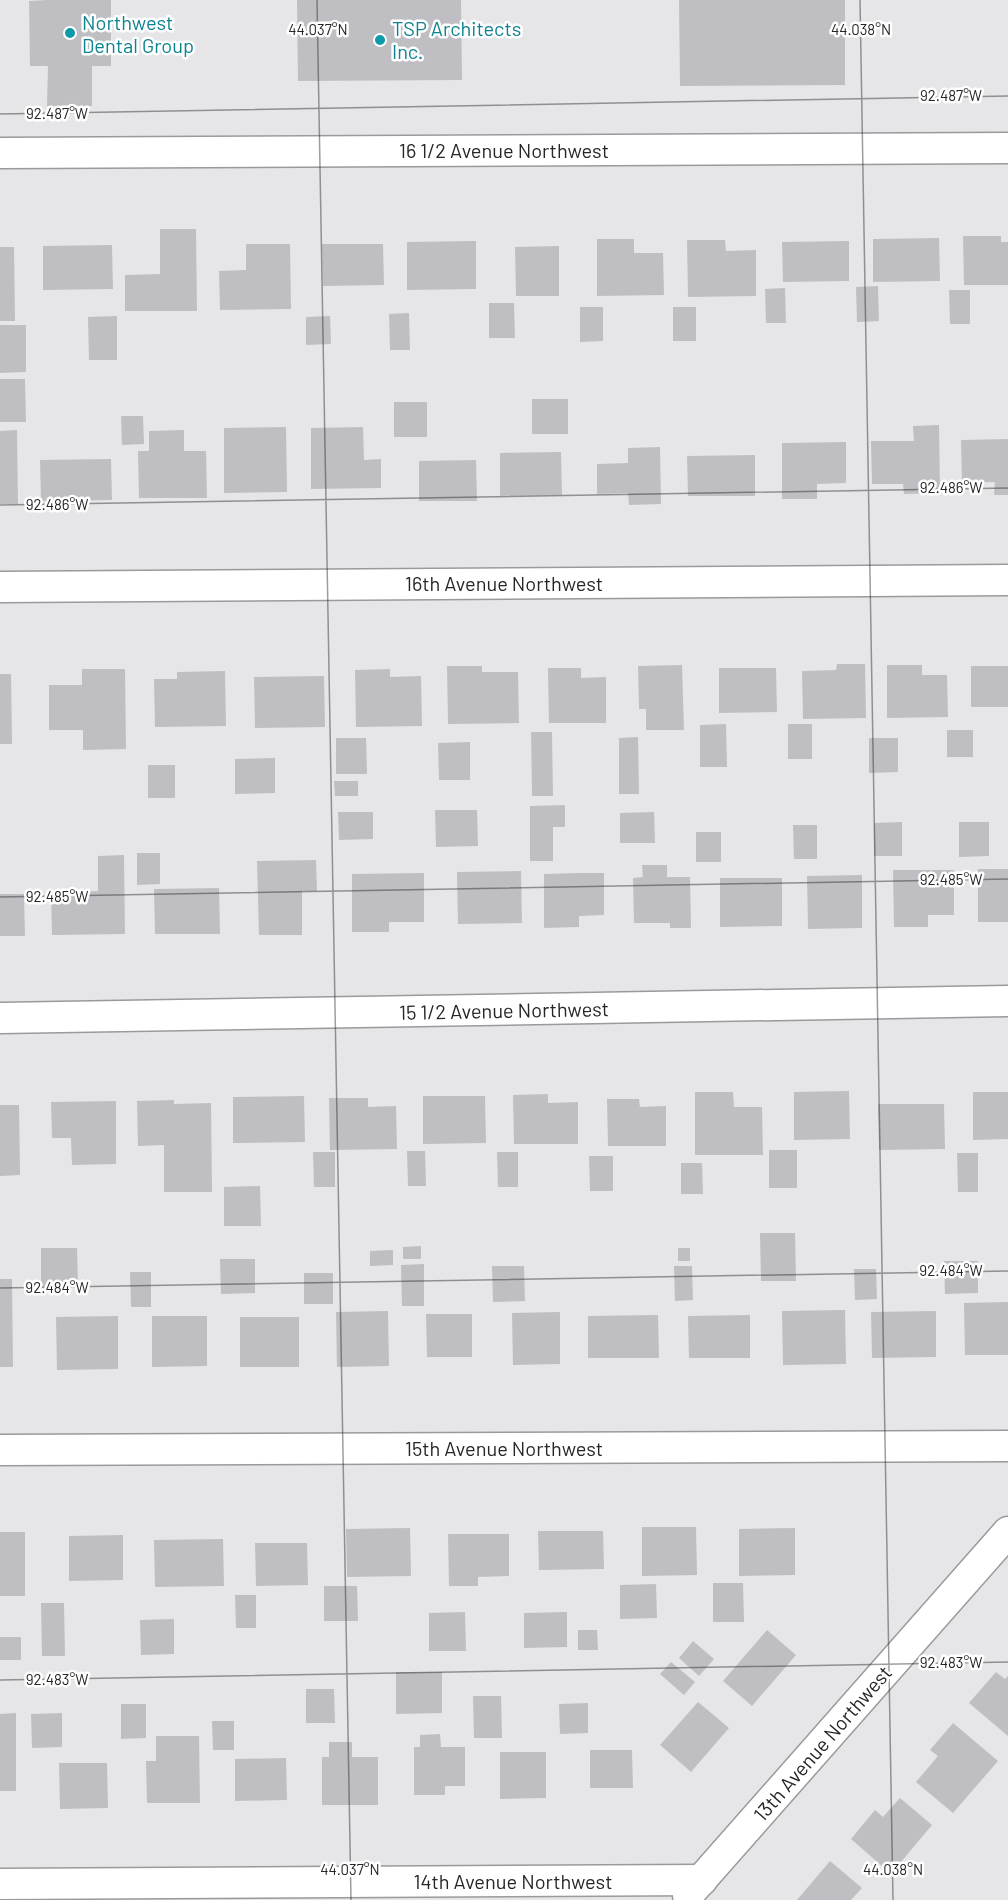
<svg xmlns="http://www.w3.org/2000/svg" width="1008" height="1900" font-family="Barlow,sans-serif">
  <rect width="100%" height="100%" fill="#e6e6e9"/>
  <g fill="#bfbfc3">
    <polygon points="48,0 111,0 111,66 92,66 92,106 47,106 48,66 30,66 29,1"/>
    <polygon points="297,0 461,0 462,80 298,81"/>
    <polygon points="679,0 845,0 845,85 680,86"/>
    <polygon points="160,229 196,229 197,311 125,311 125,275 160,274"/>
    <polygon points="963,236 1001,236 1001,242 1008,242 1008,285 964,285"/>
    <polygon points="939,238 940,281 873,282 873,239"/>
    <polygon points="597,239 634,239 634,253 663,253 664,295 597,296"/>
    <polygon points="687,240 725,240 726,251 756,250 756,296 688,297"/>
    <polygon points="476,241 476,289 407,290 407,242"/>
    <polygon points="849,241 849,281 783,282 782,242"/>
    <polygon points="246,244 290,244 291,309 220,310 219,271 246,270"/>
    <polygon points="322,244 383,244 384,285 323,286"/>
    <polygon points="112,245 113,289 43,290 43,246"/>
    <polygon points="559,246 559,296 516,296 515,247"/>
    <polygon points="0,247 14,247 15,321 0,321"/>
    <polygon points="878,286 879,321 857,322 856,287"/>
    <polygon points="785,288 786,323 766,323 765,289"/>
    <polygon points="949,290 970,290 970,324 950,324"/>
    <polygon points="489,303 514,303 515,338 489,338"/>
    <polygon points="580,307 603,307 603,341 580,342"/>
    <rect x="673" y="307" width="23" height="34"/>
    <polygon points="409,313 410,350 390,350 389,314"/>
    <polygon points="117,316 117,360 89,360 88,317"/>
    <polygon points="330,316 331,344 306,345 306,317"/>
    <polygon points="0,325 26,325 26,372 0,373"/>
    <polygon points="0,379 25,379 26,422 0,422"/>
    <rect x="532" y="399" width="36" height="35"/>
    <rect x="394" y="402" width="33" height="35"/>
    <polygon points="121,416 143,416 144,444 122,445"/>
    <polygon points="939,425 940,493 904,494 903,484 872,484 871,441 914,441 913,426"/>
    <polygon points="286,427 287,492 224,493 224,428"/>
    <polygon points="363,427 364,460 381,459 381,488 311,489 311,428"/>
    <polygon points="17,430 18,504 0,504 0,431"/>
    <polygon points="184,430 184,451 206,451 207,498 139,498 138,451 149,451 149,431"/>
    <polygon points="1008,439 1008,495 994,495 995,482 962,483 961,440"/>
    <polygon points="846,442 846,483 817,484 817,499 782,499 782,443"/>
    <polygon points="660,447 661,504 629,505 628,493 597,494 597,464 628,463 628,448"/>
    <polygon points="561,452 562,495 500,496 500,453"/>
    <polygon points="755,455 755,496 688,496 687,456"/>
    <polygon points="111,459 112,500 41,501 40,460"/>
    <polygon points="476,460 477,501 419,501 419,461"/>
    <polygon points="837,664 865,664 866,718 803,719 802,671 836,670"/>
    <polygon points="682,665 684,730 646,730 646,709 639,709 638,666"/>
    <polygon points="887,665 922,665 922,675 947,675 948,717 887,718"/>
    <polygon points="447,666 482,666 482,672 518,672 519,723 448,724"/>
    <rect x="971" y="666" width="37" height="41"/>
    <polygon points="548,668 581,668 581,678 606,677 606,723 549,723"/>
    <polygon points="719,668 776,668 777,712 719,713"/>
    <polygon points="82,669 125,669 126,749 83,750 83,730 49,730 49,685 82,685"/>
    <polygon points="390,669 390,677 421,676 422,726 356,727 355,670"/>
    <polygon points="225,671 226,726 155,727 154,679 177,679 177,672"/>
    <polygon points="0,674 11,674 12,744 0,744"/>
    <polygon points="324,676 325,727 255,728 254,677"/>
    <polygon points="726,724 727,767 700,767 700,725"/>
    <rect x="788" y="724" width="24" height="35"/>
    <rect x="947" y="730" width="26" height="27"/>
    <polygon points="531,732 552,732 553,796 532,796"/>
    <polygon points="638,737 639,794 619,794 619,738"/>
    <polygon points="336,738 366,738 367,774 336,774"/>
    <polygon points="869,738 898,738 898,772 869,773"/>
    <polygon points="470,742 470,780 439,780 438,743"/>
    <polygon points="275,758 275,793 235,794 235,759"/>
    <rect x="148" y="765" width="27" height="33"/>
    <polygon points="334,781 358,781 358,796 335,796"/>
    <polygon points="565,805 565,827 553,827 553,861 530,861 530,806"/>
    <polygon points="435,810 477,810 478,846 436,847"/>
    <polygon points="338,812 373,812 373,839 339,840"/>
    <polygon points="654,812 655,843 620,843 620,813"/>
    <polygon points="902,822 902,856 874,856 874,823"/>
    <polygon points="959,822 989,822 989,856 959,857"/>
    <polygon points="793,825 817,825 817,859 794,859"/>
    <rect x="696" y="832" width="25" height="30"/>
    <polygon points="137,853 160,853 160,884 137,885"/>
    <polygon points="124,855 125,934 52,935 51,892 98,891 98,856"/>
    <polygon points="316,860 317,891 302,891 302,935 259,935 257,861"/>
    <polygon points="642,865 667,865 667,877 690,877 691,928 670,928 670,923 634,923 633,878 643,877"/>
    <rect x="978" y="869" width="30" height="53"/>
    <polygon points="893,870 954,870 954,915 928,915 928,927 894,927"/>
    <polygon points="521,871 522,923 458,924 457,872"/>
    <polygon points="424,873 424,922 389,922 389,932 352,932 352,874"/>
    <polygon points="579,873 604,873 604,915 579,916 579,927 544,928 544,874"/>
    <polygon points="862,875 862,928 808,929 807,876"/>
    <polygon points="720,878 782,878 782,926 720,927"/>
    <polygon points="219,888 220,934 155,934 154,889"/>
    <polygon points="0,894 24,894 25,936 0,936"/>
    <polygon points="849,1091 850,1139 794,1140 794,1092"/>
    <polygon points="695,1092 733,1092 734,1107 762,1107 763,1155 695,1155"/>
    <polygon points="973,1092 1008,1092 1008,1139 973,1140"/>
    <polygon points="548,1094 548,1103 578,1102 578,1144 514,1144 513,1095"/>
    <polygon points="304,1096 305,1142 233,1143 233,1097"/>
    <polygon points="423,1096 485,1096 486,1143 423,1144"/>
    <polygon points="329,1098 368,1098 368,1107 396,1106 397,1149 330,1150"/>
    <polygon points="607,1099 639,1099 640,1107 666,1106 666,1146 608,1146"/>
    <polygon points="174,1100 174,1104 211,1103 212,1192 164,1192 164,1145 138,1146 137,1101"/>
    <polygon points="116,1101 116,1164 72,1165 71,1138 52,1138 51,1102"/>
    <polygon points="878,1104 944,1104 945,1149 879,1150"/>
    <polygon points="0,1105 19,1105 20,1175 0,1176"/>
    <rect x="769" y="1150" width="28" height="38"/>
    <polygon points="407,1151 425,1151 426,1186 408,1186"/>
    <polygon points="313,1152 335,1152 335,1187 314,1187"/>
    <polygon points="497,1152 518,1152 518,1187 498,1187"/>
    <polygon points="957,1153 978,1153 978,1192 958,1192"/>
    <polygon points="589,1156 613,1156 613,1191 590,1191"/>
    <polygon points="681,1163 702,1163 703,1194 681,1194"/>
    <polygon points="260,1186 261,1226 224,1226 224,1187"/>
    <polygon points="760,1233 795,1233 796,1281 761,1281"/>
    <polygon points="421,1246 421,1259 403,1259 403,1247"/>
    <polygon points="41,1248 77,1248 78,1286 41,1287"/>
    <rect x="678" y="1248" width="12" height="13"/>
    <polygon points="393,1250 393,1265 370,1266 370,1251"/>
    <polygon points="220,1259 255,1259 255,1293 221,1294"/>
    <polygon points="944,1261 978,1261 978,1293 945,1294"/>
    <polygon points="424,1264 424,1306 402,1306 401,1265"/>
    <polygon points="492,1266 524,1266 525,1301 493,1302"/>
    <polygon points="674,1266 692,1266 693,1300 675,1301"/>
    <polygon points="854,1269 876,1269 877,1299 855,1300"/>
    <polygon points="130,1272 151,1272 151,1307 131,1307"/>
    <rect x="304" y="1273" width="29" height="31"/>
    <polygon points="0,1279 12,1279 13,1367 0,1367"/>
    <polygon points="1008,1302 1008,1355 965,1355 964,1303"/>
    <polygon points="845,1310 846,1364 783,1365 782,1311"/>
    <polygon points="388,1311 389,1366 337,1367 336,1312"/>
    <polygon points="936,1311 936,1357 872,1358 871,1312"/>
    <polygon points="560,1312 560,1364 513,1365 512,1313"/>
    <polygon points="426,1314 472,1314 472,1357 427,1357"/>
    <polygon points="658,1315 659,1358 588,1358 588,1316"/>
    <polygon points="750,1315 750,1358 689,1358 688,1316"/>
    <polygon points="118,1316 118,1369 57,1370 56,1317"/>
    <polygon points="152,1316 207,1316 207,1366 152,1367"/>
    <rect x="240" y="1317" width="59" height="50"/>
    <polygon points="642,1527 696,1527 697,1575 642,1576"/>
    <polygon points="410,1528 411,1576 347,1577 346,1529"/>
    <polygon points="795,1528 795,1575 739,1576 739,1529"/>
    <polygon points="538,1531 603,1531 604,1569 539,1570"/>
    <rect x="0" y="1532" width="25" height="64"/>
    <polygon points="448,1534 509,1534 509,1576 478,1577 478,1586 449,1586"/>
    <polygon points="123,1535 123,1580 69,1581 69,1536"/>
    <polygon points="223,1539 224,1586 155,1587 154,1540"/>
    <polygon points="255,1543 307,1543 308,1585 256,1586"/>
    <polygon points="713,1583 743,1583 744,1622 713,1622"/>
    <polygon points="656,1584 657,1618 620,1619 620,1585"/>
    <polygon points="324,1586 357,1586 358,1621 324,1621"/>
    <polygon points="235,1595 256,1595 256,1628 236,1628"/>
    <polygon points="41,1603 64,1603 65,1656 42,1656"/>
    <polygon points="465,1612 466,1651 429,1651 429,1613"/>
    <polygon points="567,1612 567,1647 524,1648 524,1613"/>
    <polygon points="174,1619 174,1654 141,1655 140,1620"/>
    <polygon points="578,1630 597,1630 598,1650 578,1650"/>
    <polygon points="767,1630 796,1655 752,1706 723,1681"/>
    <rect x="0" y="1637" width="21" height="23"/>
    <polygon points="693,1641 714,1659 699,1676 679,1658"/>
    <polygon points="671,1662 695,1682 684,1695 660,1674"/>
    <polygon points="396,1672 442,1672 442,1713 396,1714"/>
    <polygon points="996,1672 1005,1679 1008,1676 1008,1736 969,1703"/>
    <polygon points="306,1689 334,1689 335,1723 306,1723"/>
    <polygon points="473,1696 501,1696 502,1738 474,1738"/>
    <polygon points="698,1702 729,1728 691,1772 660,1745"/>
    <polygon points="588,1703 588,1733 560,1734 559,1704"/>
    <polygon points="121,1704 146,1704 146,1738 121,1739"/>
    <polygon points="16,1713 16,1791 0,1791 0,1714"/>
    <polygon points="62,1713 62,1747 32,1748 31,1714"/>
    <polygon points="212,1721 234,1721 234,1750 213,1750"/>
    <polygon points="953,1723 998,1761 953,1813 916,1782 938,1756 930,1750"/>
    <polygon points="440,1734 441,1747 465,1747 465,1786 445,1786 445,1795 414,1795 414,1747 420,1747 420,1735"/>
    <polygon points="156,1736 199,1736 200,1803 147,1803 146,1761 156,1761"/>
    <polygon points="329,1742 352,1742 352,1757 378,1757 378,1805 322,1805 322,1757 329,1757"/>
    <polygon points="590,1750 632,1750 633,1788 590,1788"/>
    <polygon points="500,1752 546,1752 546,1798 500,1799"/>
    <polygon points="286,1758 287,1800 235,1801 235,1759"/>
    <polygon points="59,1763 107,1763 108,1808 60,1809"/>
    <polygon points="900,1798 932,1825 891,1874 851,1839 875,1810 883,1817"/>
    <polygon points="830,1861 862,1888 851,1900 797,1900"/>
  </g>
  <g fill="none" stroke-linecap="round" stroke-linejoin="round">
    <defs>
      <g id="minor">
        <polyline points="0,153 1008,148"/>
        <polyline points="0,587 1008,580"/>
        <polyline points="0,1018 1008,1001"/>
        <polyline points="0,1450 1008,1446"/>
        <polyline points="0,1884 702,1880"/>
        <polyline points="688,1895 1008,1532"/>
      </g>
    </defs>
    <use href="#minor" stroke="#9a9a9d" stroke-width="33"/>
    <use href="#minor" stroke="#fff" stroke-width="30"/>
  </g>
  <path fill="none" stroke="#262628" stroke-width="1.5" stroke-opacity="0.45" d="M317,0L351,1900M860,0L893,1900M0,114L1008,96M0,505L1008,488M0,897L1008,879M0,1288L1008,1271M0,1680L1008,1662"/>
  <g fill="#0f9aa8" stroke="#fff" stroke-width="2">
    <circle cx="70" cy="33" r="6"/>
    <circle cx="380" cy="40" r="6"/>
  </g>
  <g text-anchor="middle" dominant-baseline="central" stroke-width="5" stroke-linejoin="round" paint-order="stroke">
    <g font-size="20" fill="#0d838f" stroke="#fff" text-anchor="start">
      <text x="82" y="22">Northwest<tspan x="82" dy="23">Dental Group</tspan></text>
      <text x="392" y="28">TSP Architects<tspan x="392" dy="23">Inc.</tspan></text>
    </g>
    <g font-size="20" fill="#262628" stroke="#fff">
      <text x="504" y="150">16 1/2 Avenue Northwest</text>
      <text x="504" y="583">16th Avenue Northwest</text>
      <text transform="translate(504 1010) rotate(-1)">15 1/2 Avenue Northwest</text>
      <text x="504" y="1448">15th Avenue Northwest</text>
      <text transform="translate(822 1743) rotate(-49)">13th Avenue Northwest</text>
      <text x="513" y="1881">14th Avenue Northwest</text>
    </g>
  </g>
  <g font-size="15" text-anchor="middle" fill="#262628" stroke="#fff" stroke-width="5" stroke-linejoin="round" paint-order="stroke">
    <text x="318" y="35">44.037°N</text>
    <text x="861" y="35">44.038°N</text>
    <text x="951" y="101">92.487°W</text>
    <text x="57" y="119">92.487°W</text>
    <text x="951" y="493">92.486°W</text>
    <text x="57" y="510">92.486°W</text>
    <text x="951" y="885">92.485°W</text>
    <text x="57" y="902">92.485°W</text>
    <text x="951" y="1276">92.484°W</text>
    <text x="57" y="1293">92.484°W</text>
    <text x="951" y="1668">92.483°W</text>
    <text x="57" y="1685">92.483°W</text>
    <text x="350" y="1875">44.037°N</text>
    <text x="893" y="1875">44.038°N</text>
  </g>
</svg>
